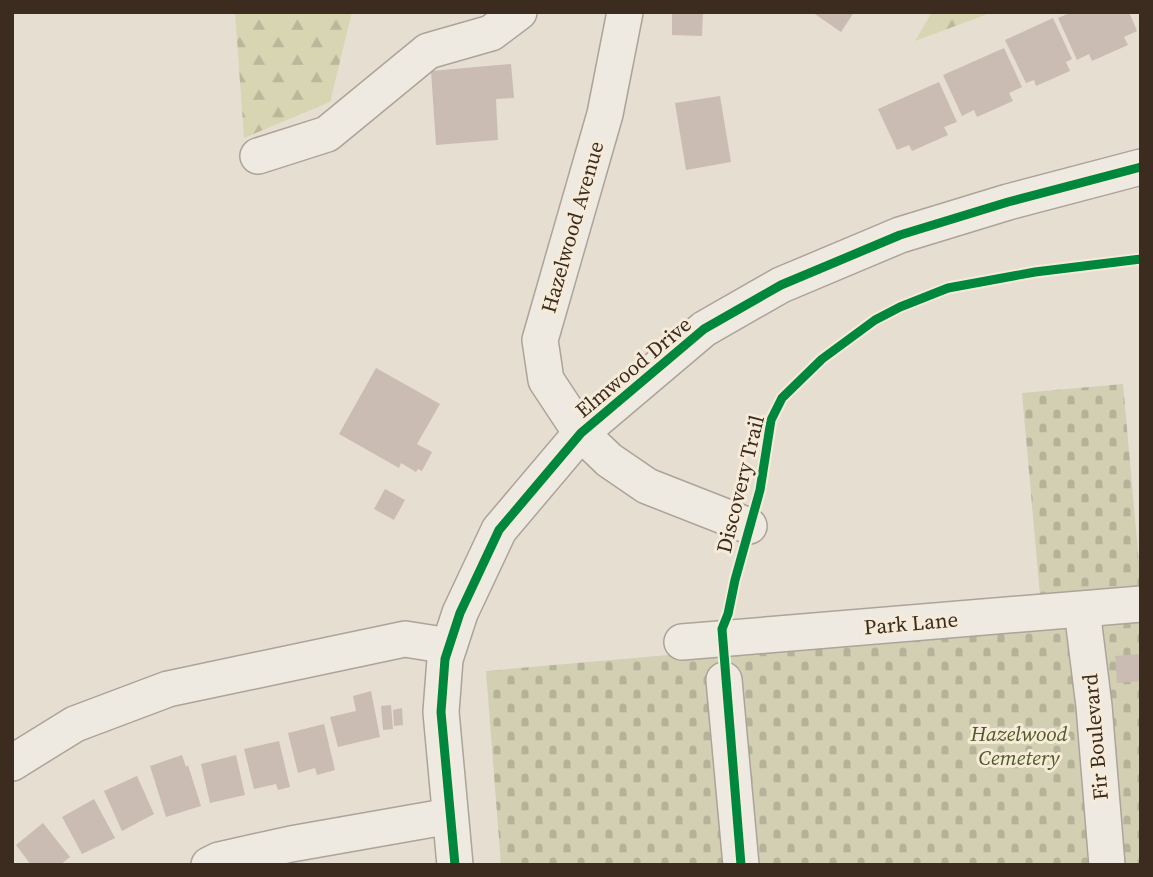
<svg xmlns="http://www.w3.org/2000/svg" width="1153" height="877" font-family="'Source Serif 4',serif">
  <defs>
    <pattern id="forest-firs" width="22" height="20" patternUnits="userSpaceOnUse" patternTransform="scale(1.75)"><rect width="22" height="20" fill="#d8d5b3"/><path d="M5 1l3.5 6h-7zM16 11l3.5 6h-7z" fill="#bab79a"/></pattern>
    <pattern id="cemetery-stones" width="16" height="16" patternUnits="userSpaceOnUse" patternTransform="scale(1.75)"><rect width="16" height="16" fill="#d2cfb3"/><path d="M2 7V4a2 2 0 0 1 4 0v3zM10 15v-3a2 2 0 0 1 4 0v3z" fill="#b5b29a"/></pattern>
  </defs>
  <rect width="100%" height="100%" fill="#e6ded1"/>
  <g fill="url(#forest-firs)">
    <polygon points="235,12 352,12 330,102 244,138"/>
    <polygon points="932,12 993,12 915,41"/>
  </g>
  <g fill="url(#cemetery-stones)">
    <polygon points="1123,384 1141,586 1040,595 1022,393"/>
    <polygon points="1141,614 1141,865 501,865 486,671"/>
  </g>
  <g fill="#cabcb2">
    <polygon points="672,12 703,12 702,36 672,35"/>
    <polygon points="812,12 854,12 841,32"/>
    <polygon points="1072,12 1129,12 1137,31 1124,37 1128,45 1092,61 1089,54 1077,60 1058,18"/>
    <polygon points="1053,18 1072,59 1066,62 1070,71 1036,86 1034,80 1026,83 1005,40"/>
    <polygon points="1004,48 1022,87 1009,93 1013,101 977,117 974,110 962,116 943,75"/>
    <polygon points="511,64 514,98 496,99 498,140 436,145 431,71"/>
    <polygon points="939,82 957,122 944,127 948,135 912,151 909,145 897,150 878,109"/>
    <polygon points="720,96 731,162 686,170 675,103"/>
    <polygon points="376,368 440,404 417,444 432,452 422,471 418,469 416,472 401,463 399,468 339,434"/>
    <polygon points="385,489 405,500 394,520 374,509"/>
    <polygon points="1141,654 1141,681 1117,683 1115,656"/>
    <polygon points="371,691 380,737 338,747 330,717 356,711 353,696"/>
    <polygon points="391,705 393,729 383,730 381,706"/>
    <polygon points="402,708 403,725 394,726 393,710"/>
    <polygon points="324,724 335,770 317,775 315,768 298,773 288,733"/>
    <polygon points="279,741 290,787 278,790 276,784 254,789 244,749"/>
    <polygon points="182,755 186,767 188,765 201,806 166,817 150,766"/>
    <polygon points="236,755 245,795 210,803 201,764"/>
    <polygon points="137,776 154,814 122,831 104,791"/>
    <polygon points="94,799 115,838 82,854 62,817"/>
    <polygon points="43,823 70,857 60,865 31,865 16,845"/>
  </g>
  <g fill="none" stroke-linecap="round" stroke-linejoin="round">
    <defs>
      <g id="minor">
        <polyline points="625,12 605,114 540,340 546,380 581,433 609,460 647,486 749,526"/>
        <polyline points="258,156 327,134 428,51 491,33 519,12"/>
        <polyline points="1082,610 1094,706 1107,865"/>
        <polyline points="682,642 1141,604"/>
        <polyline points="724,680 741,865"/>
        <polyline points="12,763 75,724 168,689 405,639 449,646"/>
        <polyline points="209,865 219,860 291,844 450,816"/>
        <polyline points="455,865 441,712 445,659 460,613 499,530 581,433 704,329 781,285 900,235 1008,202 1141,167"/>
      </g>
    </defs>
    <use href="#minor" stroke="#aca399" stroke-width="38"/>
    <use href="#minor" stroke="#eeeae2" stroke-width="35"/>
    <defs>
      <g id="cycleway">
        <polyline points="455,865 441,712 445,659 460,613 499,530 581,433 704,329 781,285 900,235 1008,202 1141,167"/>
        <polyline points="741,865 722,629 728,614 735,580 760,490 771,420 782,398 822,359 875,320 900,307 948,288 1035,272 1141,259"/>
      </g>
    </defs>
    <use href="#cycleway" stroke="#f6ebd8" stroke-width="13"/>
    <use href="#cycleway" stroke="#00873e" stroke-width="9"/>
  </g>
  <g text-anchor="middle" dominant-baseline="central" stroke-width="6" stroke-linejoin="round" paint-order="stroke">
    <g font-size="21" fill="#3c2c20" stroke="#f6ebd8">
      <text transform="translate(572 227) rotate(-74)">Hazelwood Avenue</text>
      <text transform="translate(633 367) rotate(-40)">Elmwood Drive</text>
      <text transform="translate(740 484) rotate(-76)">Discovery Trail</text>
      <text transform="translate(911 623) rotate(-5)">Park Lane</text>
      <text transform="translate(1095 737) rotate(-95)">Fir Boulevard</text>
    </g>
    <g font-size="21" font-style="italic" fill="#505927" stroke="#f6ebd8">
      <text x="1019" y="733">Hazelwood<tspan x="1019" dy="24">Cemetery</tspan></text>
    </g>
  </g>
  <rect width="1153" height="877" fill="none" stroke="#3c2c20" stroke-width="28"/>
</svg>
